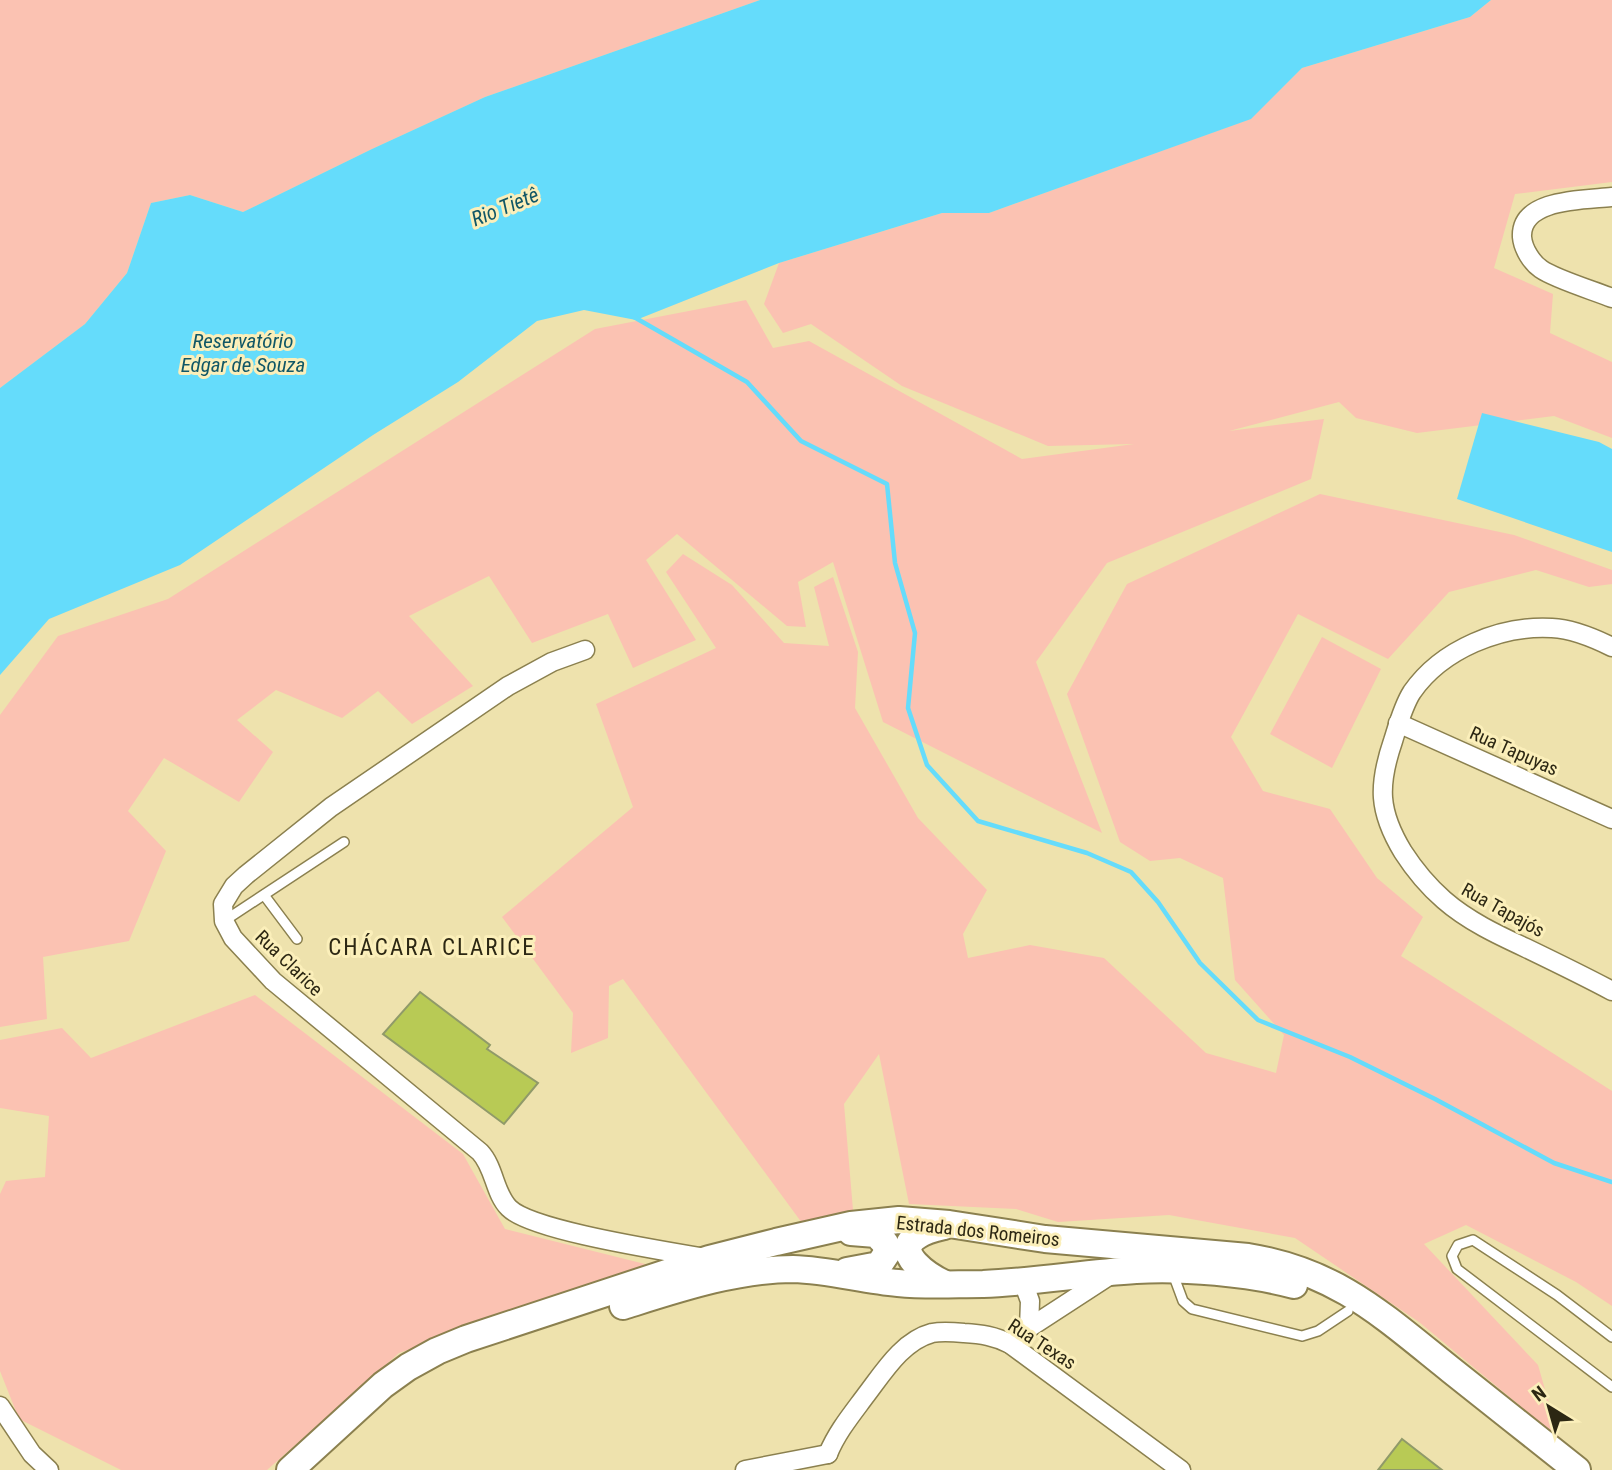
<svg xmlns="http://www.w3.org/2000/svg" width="1612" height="1470" font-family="'Roboto Condensed',sans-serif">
  <rect width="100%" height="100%" fill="#eee2ad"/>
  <g fill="#fbc2b2">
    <polygon points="0,0 760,0 485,97 372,149 243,212 190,195 151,203 127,273 85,324 0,388"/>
    <polygon points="1491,0 1612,0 1612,182 1515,194 1494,268 1553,294 1550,333 1612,362 1612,438 1554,416 1417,433 1356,418 1339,402 1229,431 1324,419 1311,479 1107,563 1036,662 1102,833 883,722 833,562 798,582 806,627 787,626 677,534 646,560 696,640 633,668 608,614 532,643 489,576 409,616 473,686 412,724 378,691 342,718 276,690 237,720 273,752 239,802 164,758 128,811 166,851 129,941 43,957 47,1019 0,1027 0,715 58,636 168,599 595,329 746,300 773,348 809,341 1022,459 1134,444 1048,446 902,386 811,324 783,333 764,304 779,263 942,213 989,213 1250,119 1302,68 1470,17"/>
    <polygon points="1320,494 1514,535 1612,570 1612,584 1589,587 1536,570 1449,592 1388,659 1298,614 1231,737 1263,791 1330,809 1377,878 1423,917 1401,956 1612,1091 1612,1306 1576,1282 1466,1225 1424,1244 1538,1365 1559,1438 1419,1322 1295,1238 1169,1215 1058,1222 1016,1209 909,1204 879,1054 844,1104 853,1210 802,1223 623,979 609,986 608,1038 571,1053 573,1013 502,917 633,807 596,704 716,648 666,572 683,554 732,585 784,643 829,646 814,587 833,577 858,652 855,708 918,818 987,890 963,934 968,958 1030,945 1104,958 1206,1053 1276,1073 1284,1035 1235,980 1223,878 1180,858 1150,861 1120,842 1067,694 1127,584"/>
    <polygon points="1322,637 1381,669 1332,768 1270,734"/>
    <polygon points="255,995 463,1154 505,1229 649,1265 399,1353 267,1470 121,1470 19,1419 0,1371 0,1194 6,1181 45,1177 49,1116 0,1108 0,1040 62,1028 91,1058"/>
  </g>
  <g fill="#65dcfb">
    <polygon points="760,0 1491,0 1470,17 1302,68 1251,119 989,213 942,213 779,263 636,320 584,310 537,321 458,382 373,435 180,565 49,619 0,675 0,388 85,324 127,273 151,203 190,195 243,212 372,149 485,97"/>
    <polygon points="1482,413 1599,442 1612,449 1612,552 1457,499"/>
  </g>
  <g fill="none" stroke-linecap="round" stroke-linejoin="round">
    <polyline stroke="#65dcfb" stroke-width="4.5" points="634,317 747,382 801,441 887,484 895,563 915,633 908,708 927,765 978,821 1087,853 1131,872 1158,902 1200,963 1258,1020 1350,1057 1435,1099 1554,1163 1612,1182"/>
  </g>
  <g fill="#b8ca55" stroke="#909a69" stroke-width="2">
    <polygon points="420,992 490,1045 487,1049 538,1083 504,1124 383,1034"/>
    <polygon points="1402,1439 1442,1470 1378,1470"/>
  </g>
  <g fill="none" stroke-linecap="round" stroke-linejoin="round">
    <defs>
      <g id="service">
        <polyline points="264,895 297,939"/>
        <polyline points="224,921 344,842"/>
        <polyline points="1173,1274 1183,1301 1192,1309 1302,1336 1318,1331 1348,1311"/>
        <polyline points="1612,1337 1557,1295 1473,1240 1458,1245 1452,1256 1457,1269 1612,1387"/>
      </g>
      <g id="minor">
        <path d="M1612,197C1586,200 1520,198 1522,237C1523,249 1532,263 1541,269C1555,279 1595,291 1612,298"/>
        <path d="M1612,647C1594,638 1572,629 1552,628C1501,625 1442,649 1412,692C1403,706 1398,725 1393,741C1378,785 1378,811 1403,852C1414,869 1429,887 1444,900C1468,921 1498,935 1526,948C1555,962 1584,976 1612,991"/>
        <path d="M585,650L552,662L508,686L331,807L246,875L234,886L223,904L224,921L233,938L273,981L480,1152C495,1168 494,1193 509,1208C532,1231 667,1251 705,1258"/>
        <polyline points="1398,723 1612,819"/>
        <polyline points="1023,1282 1030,1301 1029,1328"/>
        <polyline points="1010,1344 1029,1328 1112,1274"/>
        <polyline points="0,1406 32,1454 49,1470"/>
        <path d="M828,1454C837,1432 852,1414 866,1395C883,1373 902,1341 932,1333C942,1331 954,1332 964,1333C981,1334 995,1336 1010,1344L1181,1470"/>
        <polyline points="745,1470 828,1454"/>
      </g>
      <g id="primary">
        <path d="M944,1226C935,1228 925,1230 917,1236C891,1253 930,1277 945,1284"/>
        <polyline points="847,1271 879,1265 887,1253 885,1243 876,1234 851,1232"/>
        <path d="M623,1306C677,1289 736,1269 793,1269C829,1270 863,1280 898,1283C926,1286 955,1284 983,1284C1035,1282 1085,1273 1136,1270C1182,1267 1250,1273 1294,1285"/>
        <path d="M290,1470L383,1385L408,1367L437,1351L466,1339L709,1259L776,1242L851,1225L899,1220L949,1224L1045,1239L1248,1257C1338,1272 1382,1315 1451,1370C1493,1403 1535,1437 1577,1470"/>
      </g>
    </defs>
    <use href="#service" stroke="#8b804f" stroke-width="12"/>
    <use href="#minor" stroke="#8b804f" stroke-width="21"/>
    <use href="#primary" stroke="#8b804f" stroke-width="30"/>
    <use href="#service" stroke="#fff" stroke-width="9"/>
    <use href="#minor" stroke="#fff" stroke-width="18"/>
    <use href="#primary" stroke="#fff" stroke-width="26"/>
  </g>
  <g text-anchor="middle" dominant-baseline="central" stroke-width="6" stroke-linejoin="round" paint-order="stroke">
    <g font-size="19" fill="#2c2713" stroke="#fbefba">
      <text transform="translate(1514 751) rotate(24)">Rua Tapuyas</text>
      <text transform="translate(1503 910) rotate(29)">Rua Tapajós</text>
      <text transform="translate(289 963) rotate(44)">Rua Clarice</text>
      <text transform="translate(978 1231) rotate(6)">Estrada dos Romeiros</text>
      <text transform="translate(1042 1344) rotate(33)">Rua Texas</text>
    </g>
    <g font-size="21" font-style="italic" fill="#115766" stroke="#fbefba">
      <text transform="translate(505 207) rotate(-22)">Rio Tietê</text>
      <text x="243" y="341">Reservatório<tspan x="243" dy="24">Edgar de Souza</tspan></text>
    </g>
    <g font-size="23" letter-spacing="2" fill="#2c2713" stroke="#fbefba">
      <text x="432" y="947">CHÁCARA CLARICE</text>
    </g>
  </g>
  <g transform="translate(1549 1407) rotate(323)" stroke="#fbefba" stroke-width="5" paint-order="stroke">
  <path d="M0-5L12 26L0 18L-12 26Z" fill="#2c2713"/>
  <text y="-10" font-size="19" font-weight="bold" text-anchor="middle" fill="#2c2713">N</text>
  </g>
</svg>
